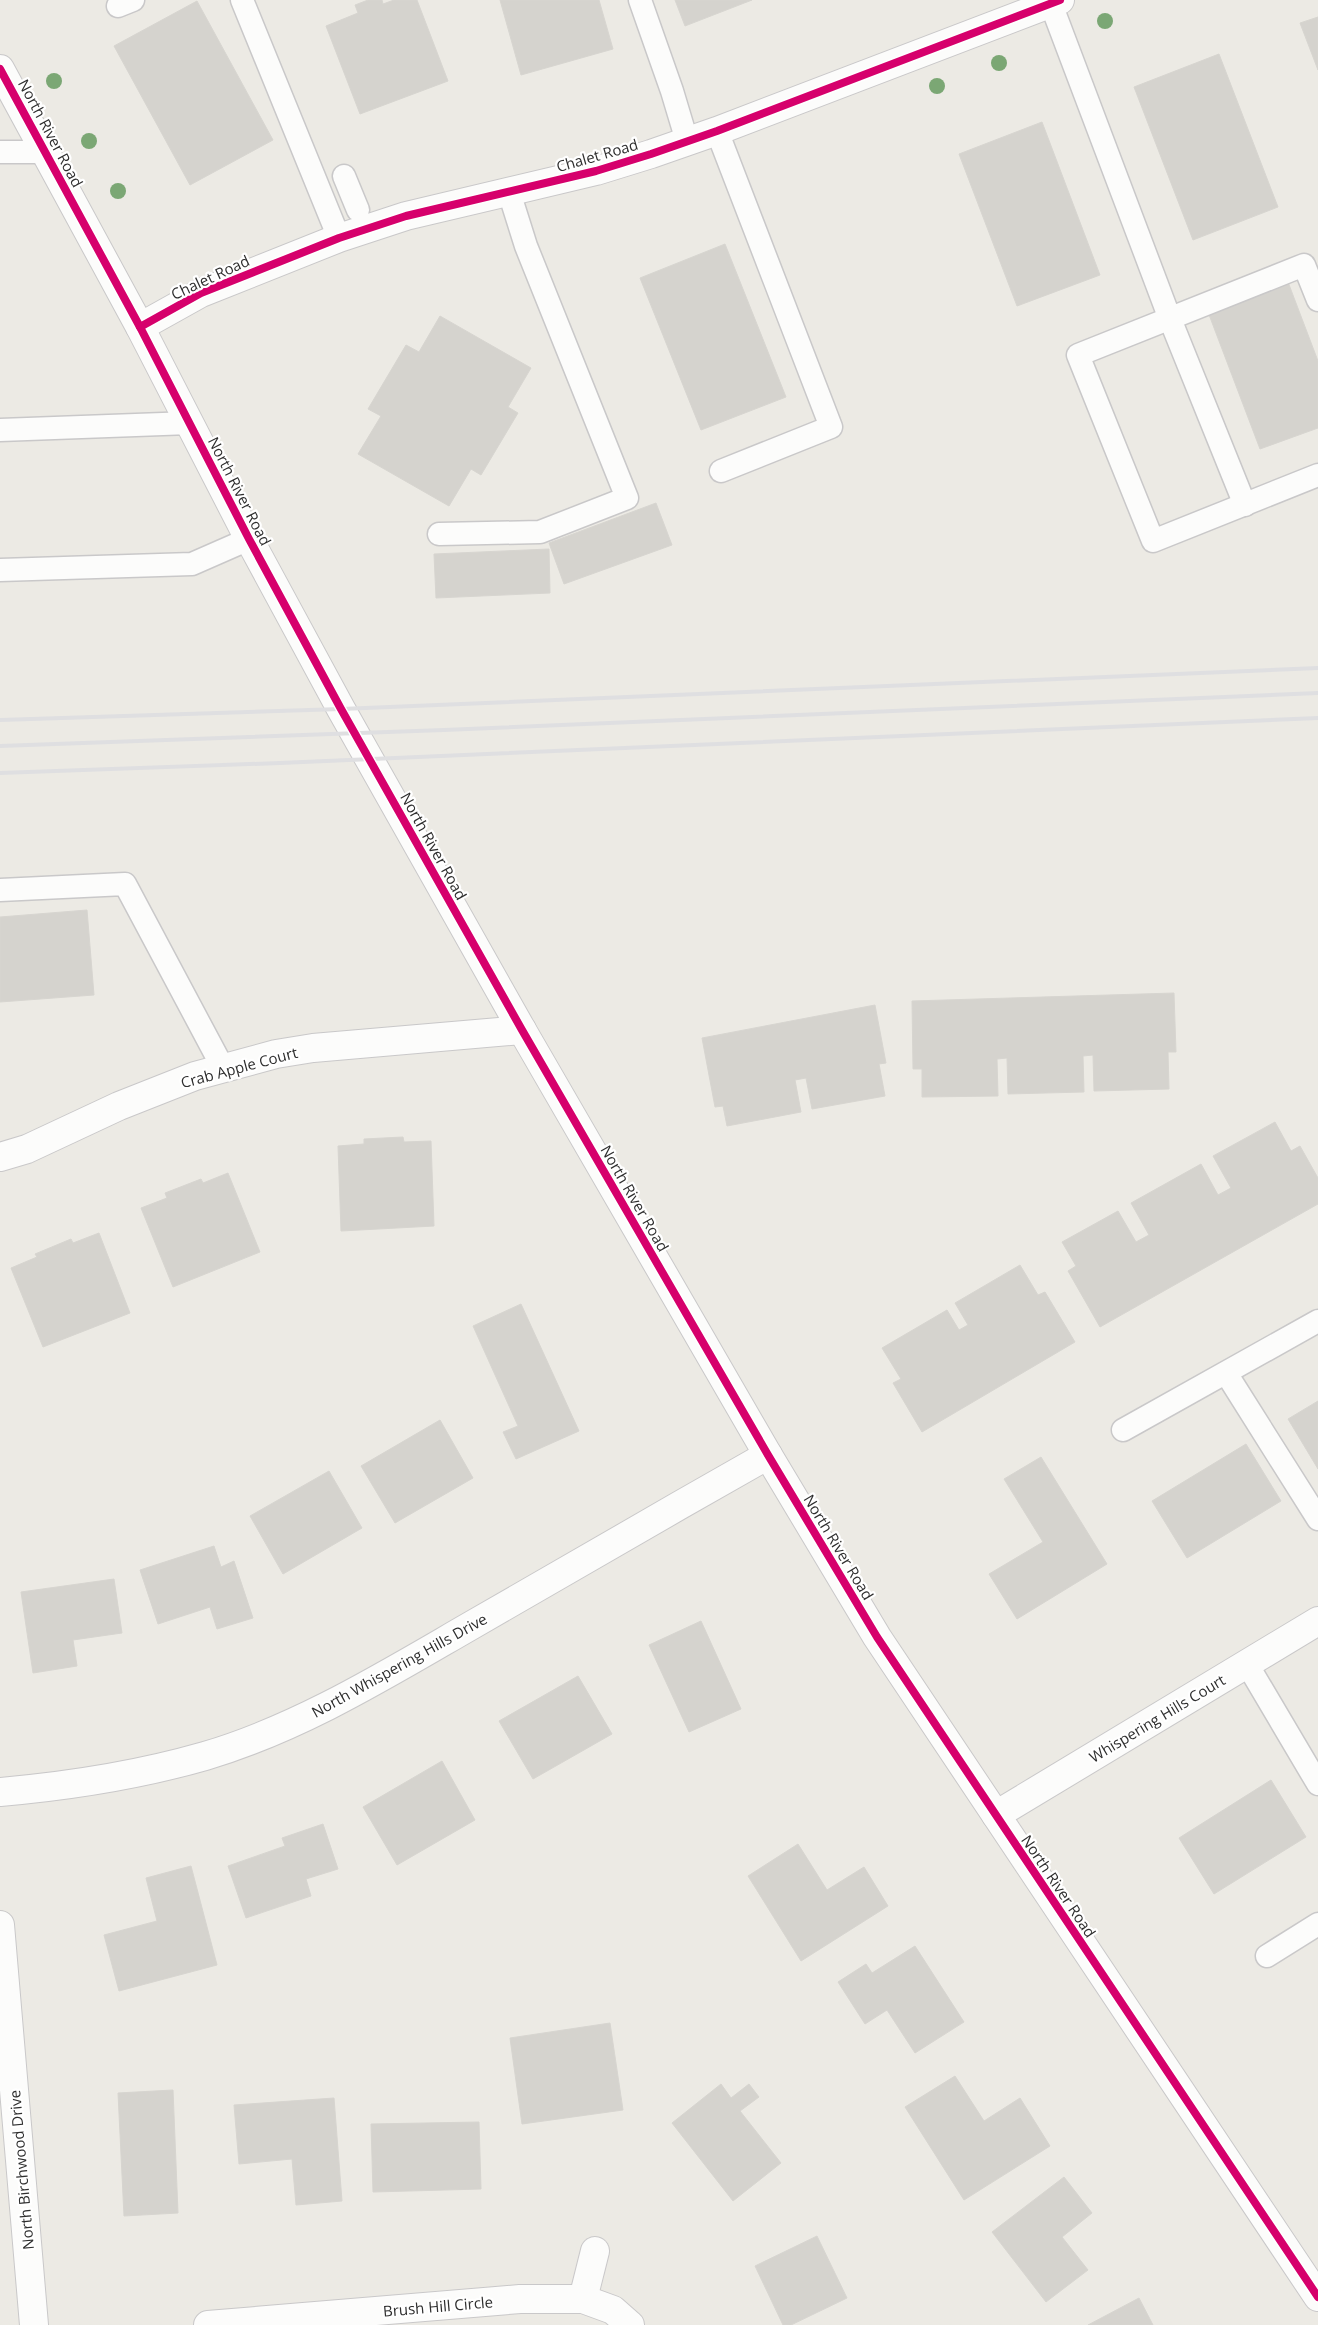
<svg xmlns="http://www.w3.org/2000/svg" width="1318" height="2325" font-family="'Open Sans',sans-serif">
  <rect width="100%" height="100%" fill="#eceae4"/>
  <g fill="#d5d3ce" stroke="#d7d5d0">
    <polygon points="368,0 382,0 383,4 394,0 417,0 448,81 360,114 326,26 358,13 355,5"/>
    <polygon points="500,0 599,0 613,49 521,75"/>
    <polygon points="675,0 752,0 685,26"/>
    <polygon points="197,1 273,140 190,185 114,46"/>
    <polygon points="1318,17 1318,70 1300,23"/>
    <polygon points="1219,54 1278,207 1193,240 1134,87"/>
    <polygon points="1042,122 1100,275 1017,306 959,154"/>
    <polygon points="725,244 786,397 701,430 640,278"/>
    <polygon points="1288,282 1318,361 1318,428 1260,449 1208,312"/>
    <polygon points="440,316 531,368 508,407 518,413 481,475 471,469 449,506 358,454 381,416 368,409 406,345 419,352"/>
    <polygon points="656,503 672,545 564,584 549,543"/>
    <polygon points="549,549 550,593 436,598 434,554"/>
    <polygon points="87,910 94,995 0,1002 0,917"/>
    <polygon points="1174,993 1176,1052 1168,1052 1169,1089 1094,1091 1093,1055 1083,1056 1084,1092 1008,1094 1007,1058 997,1059 998,1096 922,1097 922,1069 913,1069 912,1001"/>
    <polygon points="875,1005 886,1063 879,1064 885,1096 812,1109 806,1078 795,1080 801,1112 727,1126 723,1106 715,1107 702,1038"/>
    <polygon points="1275,1122 1291,1151 1300,1146 1318,1178 1318,1204 1100,1327 1068,1271 1076,1266 1062,1242 1118,1211 1136,1242 1149,1235 1131,1203 1201,1164 1218,1195 1231,1188 1213,1156"/>
    <polygon points="403,1137 404,1142 431,1141 434,1226 341,1231 338,1146 364,1144 364,1139"/>
    <polygon points="228,1173 260,1252 173,1287 141,1208 167,1198 165,1193 201,1179 203,1183"/>
    <polygon points="99,1233 130,1313 43,1347 11,1268 37,1257 35,1254 71,1239 73,1243"/>
    <polygon points="1020,1265 1038,1295 1045,1292 1075,1342 922,1432 893,1383 901,1379 882,1348 947,1310 959,1330 968,1325 955,1303"/>
    <polygon points="521,1304 579,1431 516,1459 503,1432 518,1426 473,1326"/>
    <polygon points="1318,1401 1318,1469 1288,1419"/>
    <polygon points="440,1420 473,1478 395,1523 361,1466"/>
    <polygon points="1246,1444 1281,1501 1187,1558 1152,1501"/>
    <polygon points="1041,1457 1107,1564 1017,1619 989,1574 1043,1542 1004,1479"/>
    <polygon points="329,1471 362,1528 283,1574 250,1516"/>
    <polygon points="214,1546 221,1567 234,1561 253,1618 217,1629 210,1607 158,1624 140,1570"/>
    <polygon points="114,1579 122,1633 73,1640 77,1666 33,1673 21,1592"/>
    <polygon points="701,1621 741,1709 689,1732 649,1645"/>
    <polygon points="578,1676 612,1734 533,1779 499,1721"/>
    <polygon points="442,1761 475,1820 397,1865 363,1807"/>
    <polygon points="1271,1780 1306,1837 1214,1894 1179,1838"/>
    <polygon points="323,1824 338,1869 306,1879 311,1896 246,1918 228,1866 285,1846 282,1838"/>
    <polygon points="798,1844 827,1890 864,1867 888,1906 801,1961 748,1876"/>
    <polygon points="191,1866 217,1965 119,1991 104,1935 157,1921 146,1878"/>
    <polygon points="915,1946 964,2022 915,2053 887,2010 865,2024 838,1982 866,1964 872,1973"/>
    <polygon points="610,2023 623,2110 522,2124 510,2038"/>
    <polygon points="955,2076 984,2121 1020,2098 1050,2146 964,2200 905,2107"/>
    <polygon points="721,2084 731,2098 749,2084 759,2097 740,2111 781,2163 733,2201 672,2123"/>
    <polygon points="173,2090 178,2213 124,2216 118,2093"/>
    <polygon points="334,2098 342,2201 296,2205 292,2159 239,2164 234,2105"/>
    <polygon points="479,2122 481,2189 373,2192 371,2124"/>
    <polygon points="1064,2177 1092,2213 1062,2237 1088,2270 1046,2302 992,2232"/>
    <polygon points="817,2236 847,2298 791,2325 783,2325 755,2266"/>
    <polygon points="1139,2298 1153,2325 1088,2325"/>
  </g>
  <g fill="none" stroke-linecap="round" stroke-linejoin="round">
    <defs>
      <g id="service">
        <polyline points="242,0 339,238"/>
        <polyline points="640,0 672,91 687,141"/>
        <polyline points="1051,4 1170,319 1245,505"/>
        <polyline points="118,6 133,0"/>
        <polyline points="717,131 831,427 721,471"/>
        <polyline points="0,152 45,152"/>
        <polyline points="344,176 358,210"/>
        <polyline points="1318,300 1304,265 1078,355 1153,541 1318,475"/>
        <polyline points="0,430 190,423"/>
        <polyline points="439,534 540,532 627,498 526,246 509,192"/>
        <polyline points="0,570 192,564 249,539"/>
        <polyline points="0,890 125,884 223,1068"/>
        <polyline points="1226,1373 1318,1519"/>
        <polyline points="1123,1430 1318,1321"/>
        <polyline points="1247,1664 1318,1784"/>
        <polyline points="1267,1956 1318,1924"/>
      </g>
      <g id="minor">
        <polyline points="140,327 201,293 339,238 406,216 596,171 651,154 717,131 1060,0"/>
        <polyline points="0,1157 27,1149 119,1106 195,1076 276,1054 313,1048 522,1030"/>
        <path d="M0,1792C69,1786 139,1775 205,1756C300,1728 387,1674 472,1625C571,1568 669,1511 768,1455"/>
        <polyline points="996,1815 1318,1621"/>
        <polyline points="0,1925 34,2325"/>
        <polyline points="583,2299 595,2251"/>
        <polyline points="208,2325 520,2299 583,2299 613,2310 630,2325"/>
      </g>
      <polyline id="tertiary" points="0,69 140,327 249,539 341,709 522,1030 768,1455 877,1637 1318,2297"/>
    </defs>
    <use href="#service" stroke="#c9c8c9" stroke-width="25"/>
    <use href="#minor" stroke="#c9c8c9" stroke-width="30"/>
    <use href="#tertiary" stroke="#c9c8c9" stroke-width="30"/>
    <use href="#service" stroke="#fcfcfb" stroke-width="22"/>
    <use href="#minor" stroke="#fcfcfb" stroke-width="28"/>
    <use href="#tertiary" stroke="#fcfcfb" stroke-width="28"/>
    <g stroke="#dfdfe1" stroke-width="4">
      <polyline points="0,720 341,709 1318,668"/>
      <polyline points="0,746 444,730 1318,693"/>
      <polyline points="0,773 280,763 1318,718"/>
    </g>
    <defs>
      <g id="cycleway">
        <polyline points="0,69 140,327 249,539 341,709 522,1030 768,1455 877,1637 1318,2297"/>
        <polyline points="140,327 201,293 339,238 406,216 596,171 651,154 717,131 1060,0"/>
      </g>
    </defs>
    <use href="#cycleway" stroke="#fff" stroke-width="11"/>
    <use href="#cycleway" stroke="#d6006c" stroke-width="8"/>
  </g>
  <g fill="#7ba774">
    <circle cx="1105" cy="21" r="8"/>
    <circle cx="999" cy="63" r="8"/>
    <circle cx="54" cy="81" r="8"/>
    <circle cx="937" cy="86" r="8"/>
    <circle cx="89" cy="141" r="8"/>
    <circle cx="118" cy="191" r="8"/>
  </g>
  <g text-anchor="middle" dominant-baseline="central" stroke-width="4.5" stroke-linejoin="round" paint-order="stroke">
    <g font-size="15" fill="#2e2e2e" stroke="#fff">
      <text transform="translate(51 133) rotate(62)">North River Road</text>
      <text transform="translate(597 155) rotate(-16)">Chalet Road</text>
      <text transform="translate(210 277) rotate(-25)">Chalet Road</text>
      <text transform="translate(240 491) rotate(63)">North River Road</text>
      <text transform="translate(434 846) rotate(61)">North River Road</text>
      <text transform="translate(239 1067) rotate(-15)">Crab Apple Court</text>
      <text transform="translate(635 1198) rotate(60)">North River Road</text>
      <text transform="translate(839 1547) rotate(59)">North River Road</text>
      <text transform="translate(399 1665) rotate(-29)">North Whispering Hills Drive</text>
      <text transform="translate(1157 1718) rotate(-31)">Whispering Hills Court</text>
      <text transform="translate(1059 1886) rotate(56)">North River Road</text>
      <text transform="translate(21 2170) rotate(-95)">North Birchwood Drive</text>
      <text transform="translate(438 2306) rotate(-5)">Brush Hill Circle</text>
    </g>
  </g>
</svg>
